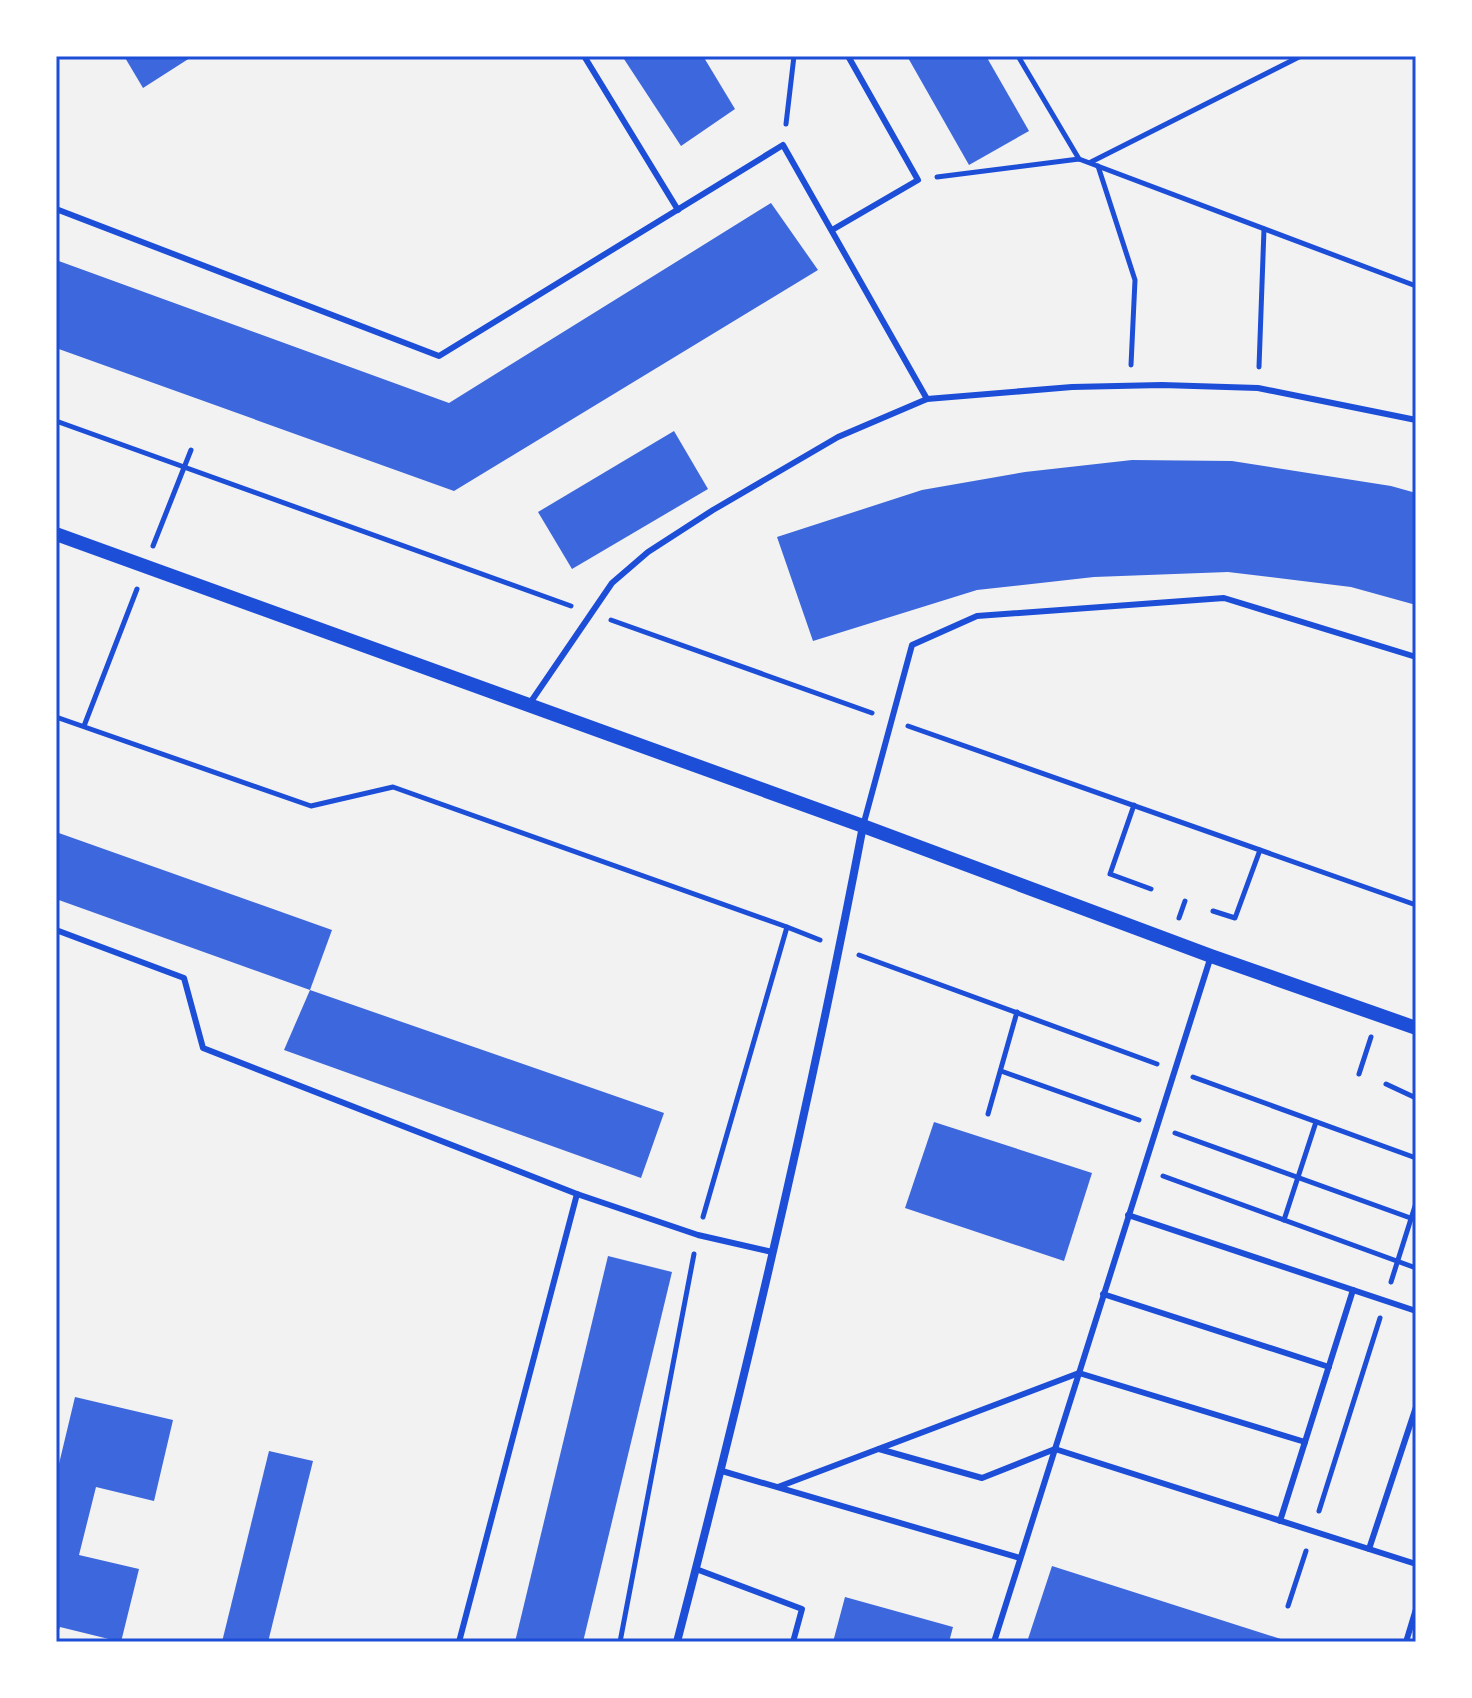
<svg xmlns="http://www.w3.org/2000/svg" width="1472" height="1698" font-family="Inter,sans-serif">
  <rect width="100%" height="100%" fill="#f2f2f2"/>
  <g fill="#3d67dc">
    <polygon points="124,56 193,56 143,88"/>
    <polygon points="622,56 703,56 735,109 681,146"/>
    <polygon points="907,56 986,56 1029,131 969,165"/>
    <polygon points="771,203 818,270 454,491 56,348 56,260 449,403"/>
    <polygon points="674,431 708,489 572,569 538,512"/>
    <polygon points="1132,460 1232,461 1391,486 1416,493 1416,605 1351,587 1228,572 1094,577 977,590 813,641 777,537 922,490 1025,472"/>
    <polygon points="56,832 332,930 310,990 56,899"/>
    <polygon points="310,990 664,1113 641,1178 284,1050"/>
    <polygon points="934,1122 1092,1173 1064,1261 905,1208"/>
    <polygon points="608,1256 672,1272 583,1642 515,1642"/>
    <polygon points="75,1397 173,1420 154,1501 96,1487 79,1555 139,1569 121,1642 60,1627 56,1638 56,1468 58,1468"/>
    <polygon points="269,1451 313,1461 268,1642 222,1642"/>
    <polygon points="1052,1566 1287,1641 1287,1642 1027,1642"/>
    <polygon points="845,1597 953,1627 949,1642 833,1642"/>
  </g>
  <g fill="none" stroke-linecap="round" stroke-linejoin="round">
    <g stroke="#1d4ed8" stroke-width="5">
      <polyline points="1018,56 1079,159"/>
      <polyline points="786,124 794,56"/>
      <polyline points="1091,162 1301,56"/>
      <polyline points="1098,166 1135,280 1131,365"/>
      <polyline points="937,177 1079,159 1416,286"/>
      <polyline points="1259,367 1264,229"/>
      <polyline points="56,421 571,606"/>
      <polyline points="153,546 191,450"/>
      <polyline points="611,620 872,713"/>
      <polyline points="56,717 311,806 393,787 787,927 703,1217"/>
      <polyline points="84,726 137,589"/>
      <polyline points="908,726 1416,905"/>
      <polyline points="1134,805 1110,874 1151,889"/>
      <polyline points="1213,911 1235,918 1260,850"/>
      <polyline points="1179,918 1185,901"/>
      <polyline points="787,927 820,940"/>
      <polyline points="859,955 1157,1064"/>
      <polyline points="1001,1071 1139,1120"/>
      <polyline points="1359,1074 1371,1037"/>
      <polyline points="1193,1077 1416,1158"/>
      <polyline points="1386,1084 1416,1098"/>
      <polyline points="988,1114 1017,1012"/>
      <polyline points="1175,1133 1416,1220"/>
      <polyline points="1163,1176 1416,1268"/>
      <polyline points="1284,1220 1316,1122"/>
      <polyline points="1391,1282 1416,1203"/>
      <polyline points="1319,1511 1380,1318"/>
      <polyline points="1288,1606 1306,1551"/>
      <polyline points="620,1642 694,1254"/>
    </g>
    <g stroke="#1d4ed8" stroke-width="6">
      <polyline points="584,56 678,210"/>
      <polyline points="56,209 439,356 783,145 927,399"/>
      <polyline points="832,230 918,180 848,56"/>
      <polyline points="530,703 612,583 648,552 713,510 838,437 927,399 1072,387 1162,385 1258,388 1416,420"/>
      <polyline points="863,826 912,645 977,616 1224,598 1416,657"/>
      <polyline points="56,930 184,978 203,1048 577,1194 698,1235 772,1252"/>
      <polyline points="1128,1215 1416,1311"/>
      <polyline points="1103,1294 1329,1367"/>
      <polyline points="879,1449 982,1478 1055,1449 1416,1564"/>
      <polyline points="722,1471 1020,1558"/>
      <polyline points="778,1487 1079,1373 1305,1442"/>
      <polyline points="1280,1521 1353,1290"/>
      <polyline points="1369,1549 1416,1407"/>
      <polyline points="696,1569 802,1609 793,1642"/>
      <polyline points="459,1642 577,1194"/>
      <polyline points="994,1642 1211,956"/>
      <polyline points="1406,1642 1416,1609"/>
    </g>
    <path stroke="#1d4ed8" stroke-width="8" d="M677,1642C747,1372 811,1100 863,826"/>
    <polyline stroke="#1d4ed8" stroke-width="14" points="56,534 863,826 1211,956 1416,1028"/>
  </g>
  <rect width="1472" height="1698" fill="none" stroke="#ffffff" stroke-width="116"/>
  <rect x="58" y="58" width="1356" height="1582" fill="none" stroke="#1d4ed8" stroke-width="3"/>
</svg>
